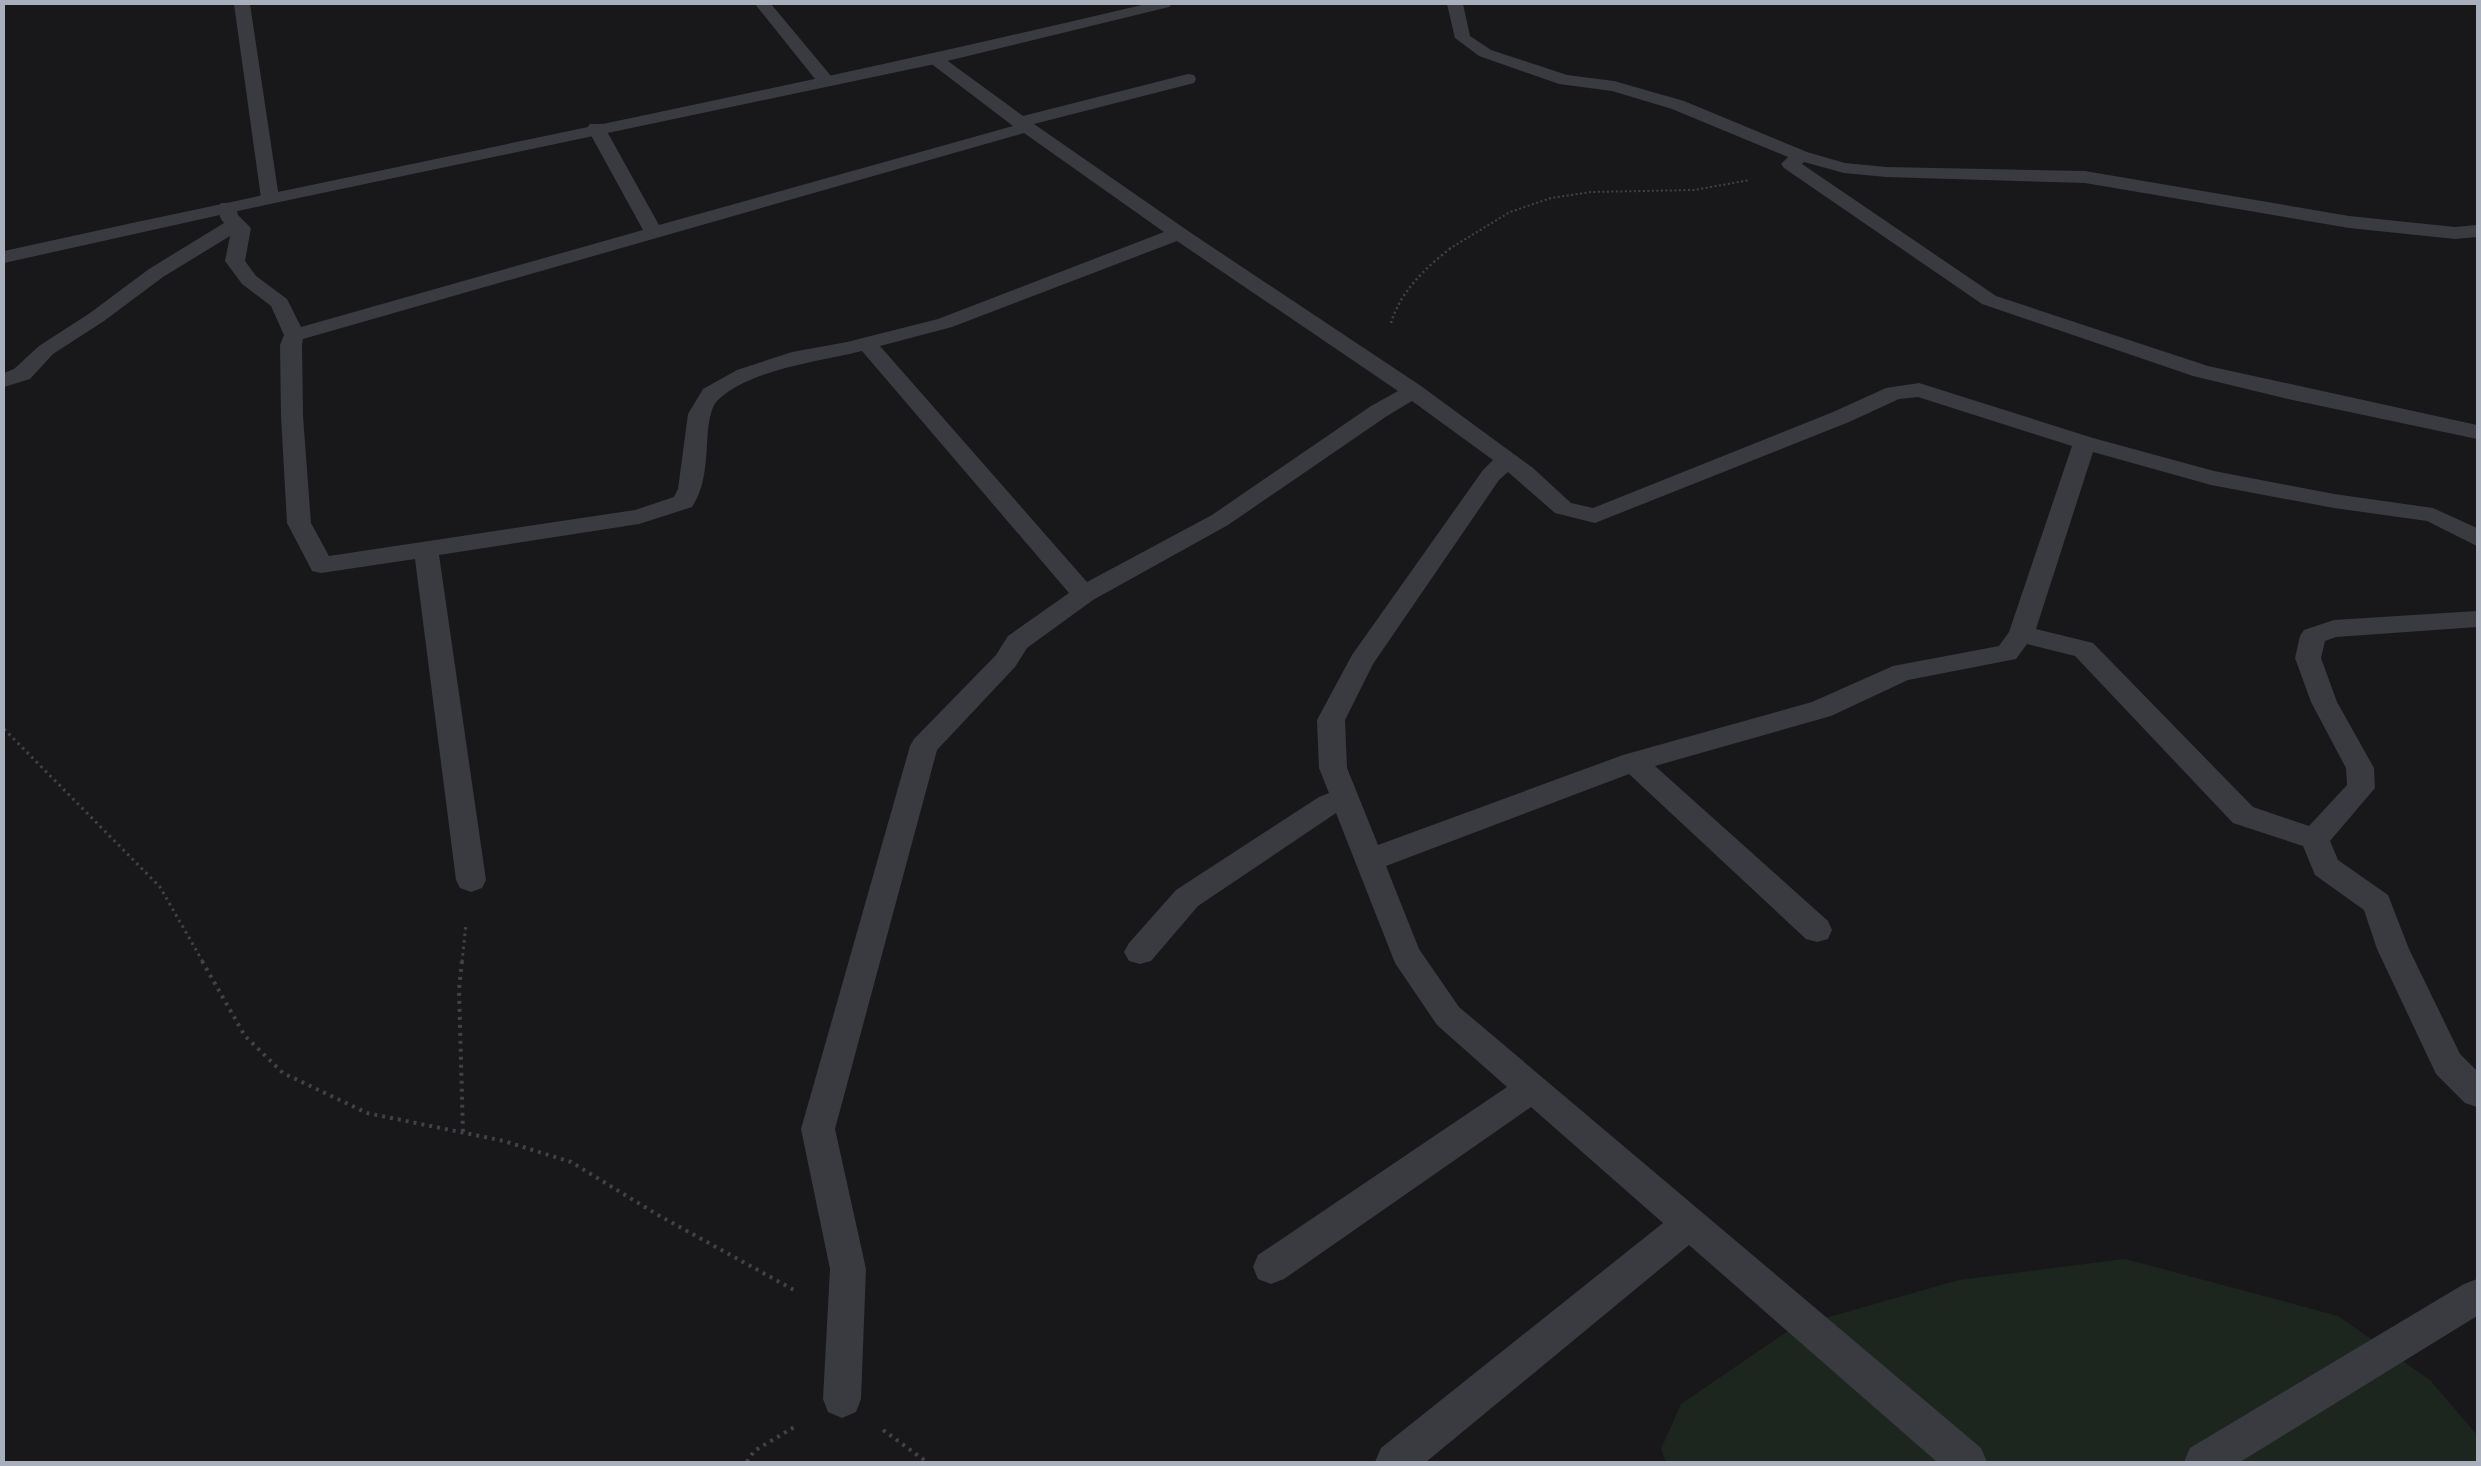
<svg xmlns="http://www.w3.org/2000/svg" width="2481" height="1466" font-family="Cabin,sans-serif">
  <rect width="100%" height="100%" fill="#18181b"/>
  <polygon fill="#1d261e" points="2125,1259 2338,1316 2430,1380 2477,1435 2477,1462 1666,1462 1661,1449 1681,1404 1794,1327 1959,1280"/>
  <g fill="none" stroke-linecap="round" stroke-linejoin="round">
    <polyline stroke="#3f4247" stroke-width="2" stroke-dasharray="2 2.5" stroke-linecap="butt" points="1449,249 1510,212 1551,198 1591,192 1694,190 1750,180"/>
    <path stroke="#3f4247" stroke-width="2.5" stroke-dasharray="2 3" stroke-linecap="butt" d="M1391,323C1400,292 1426,267 1451,248"/>
    <g stroke="#3f4247" stroke-width="3" stroke-dasharray="2.5 4" stroke-linecap="butt">
      <polyline points="4,729 160,887 203,962"/>
      <polyline points="462,962 466,924"/>
    </g>
    <g stroke="#3f4247" stroke-width="4" stroke-dasharray="3 5" stroke-linecap="butt">
      <polyline points="202,961 245,1036 283,1073 367,1113 504,1141 571,1162 658,1215 794,1290"/>
      <polyline points="462,961 459,989 463,1133"/>
      <polyline points="883,1430 927,1462"/>
      <polyline points="747,1462 754,1451 796,1426"/>
    </g>
    <g fill="#393b40" fill-rule="evenodd">
      <polygon points="234,4 250,4 279,198 277,202 263,202 261,198"/>
      <polygon points="755,4 771,4 831,76 833,80 831,84 819,84"/>
      <polygon points="1447,4 1463,4 1470,36 1491,50 1567,75 1614,81 1684,101 1807,152 1845,163 1886,167 2085,171 2349,216 2455,227 2477,225 2477,237 2455,239 2349,228 2085,183 1886,177 1844,173 1804,162 1802,164 1996,296 2208,366 2477,425 2477,439 2288,399 2193,376 1982,304 1784,168 1781,164 1788,157 1672,109 1612,91 1559,84 1479,56 1455,38"/>
      <path d="M935,54L941,56L1023,116L1188,74L1194,75L1196,79L1194,83L1034,124L1194,235L1421,386L1533,468L1571,503L1593,508L1833,412L1886,388L1919,383L2093,438L2214,471L2334,494L2433,508L2477,528V546L2427,521L2334,508L2211,485L2093,452L2036,629L2093,643L2253,807L2309,826L2347,785L2346,768L2311,702L2295,658L2300,636L2304,630L2334,620L2477,611V627L2336,637L2325,641L2321,658L2337,702L2374,768L2375,788L2330,841L2338,860L2388,895L2409,949L2460,1054L2477,1071V1107L2465,1103L2436,1074L2377,949L2364,910L2315,875L2303,846L2233,823L2075,656L2027,644L2016,659L1908,680L1831,716L1655,766L1828,921L1832,930L1828,939L1817,942L1806,939L1629,774L1386,866L1419,949L1459,1007L1981,1448L1987,1462H1937L1689,1245L1426,1462H1375L1381,1448L1663,1223L1531,1107L1284,1279L1271,1284L1258,1279L1253,1267L1258,1255L1507,1087L1437,1025L1395,963L1336,813L1198,906L1151,961L1140,964L1129,961L1124,952L1129,943L1176,890L1319,797L1329,793L1319,768L1317,720L1352,655L1483,470L1493,460L1412,401L1387,416L1228,525L1093,600L1027,648L1015,667L937,750L835,1129L866,1269L861,1399L856,1412L842,1418L828,1412L823,1399L830,1269L801,1129L910,746L914,739L996,655L1008,636L1069,593L862,351C818,362 756,368 720,398C711,405 710,418 708,429C706,455 707,485 692,507L639,524L439,555L486,880L482,888L471,892L460,888L456,880L415,559L321,573L312,571L309,565L287,523L281,416L280,345L284,335L271,306L242,284L225,261L230,236L163,277L104,321L53,354L30,379L4,387V373L14,369L39,346L90,313L149,269L224,223C219,217 217,210 221,203H235L238,215L251,228L245,261L256,276L287,299L301,327L643,230L587,128L590,124H602L605,128L659,225L1013,126L929,62L927,59ZM1024,133L1164,232L938,319L847,342L792,352L737,370L703,389L688,414L678,489L674,497L635,510L329,556L311,523L303,416L302,345L303,339ZM1177,241L1398,391L1371,406L1212,515L1087,582L880,346L952,327ZM1918,397L2072,446L2009,632L1999,646L1893,666L1812,702L1623,755L1378,845L1347,768L1345,720L1373,664L1499,480L1508,472L1555,513L1595,523L1849,422L1899,399Z"/>
      <polygon points="2477,1279 2477,1316 2240,1462 2184,1462 2190,1448 2464,1284"/>
    </g>
    <path fill="#393b40" fill-rule="evenodd" d="M1146,4H1172L1169,7L935,64L270,204L4,263V251C384,167 767,94 1146,4Z"/>
  </g>
  <rect width="2481" height="1466" fill="none" stroke="#a9b0bb" stroke-width="10"/>
</svg>
